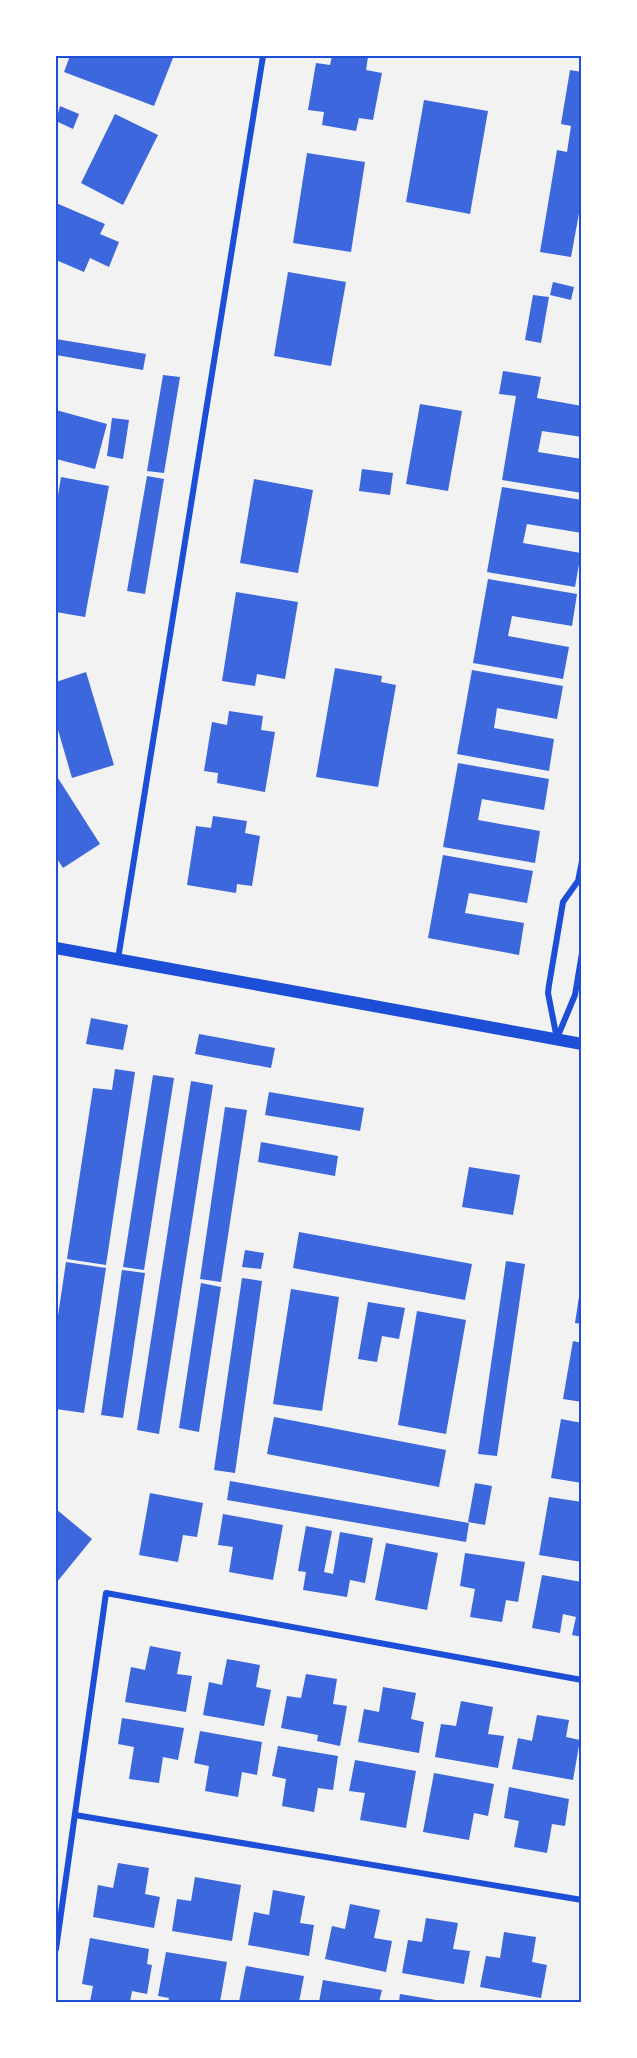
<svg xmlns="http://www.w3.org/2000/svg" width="637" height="2058" font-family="'Noto Serif',serif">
  <rect width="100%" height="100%" fill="#f2f2f2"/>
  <g fill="#3d67dc">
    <polygon points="70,56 165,56 173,58 154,106 64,72"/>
    <polygon points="332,56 368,57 366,70 382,73 373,120 359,118 356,131 322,125 324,112 308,110 316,63 330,65"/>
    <polygon points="570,70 582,72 582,197 571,257 540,252 557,150 567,152 571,126 561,124"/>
    <polygon points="424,100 488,111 470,214 406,202"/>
    <polygon points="60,106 79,114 73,129 56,121"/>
    <polygon points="115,114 158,135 123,205 81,183"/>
    <polygon points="307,153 365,162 351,252 293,243"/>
    <polygon points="56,203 105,224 100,234 119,242 109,267 90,258 84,272 56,260"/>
    <polygon points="288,272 346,282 331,366 274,356"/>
    <polygon points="553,282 574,287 571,300 550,295"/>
    <polygon points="533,295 549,297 541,343 525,340"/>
    <polygon points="56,339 146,354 143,370 56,355"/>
    <polygon points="503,371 541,377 537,398 582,406 582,437 542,431 538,452 582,459 582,493 502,480 516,396 499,394"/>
    <polygon points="163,375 180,377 164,473 147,471"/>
    <polygon points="420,404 462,411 448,491 406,484"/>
    <polygon points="56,410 107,424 95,469 56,459"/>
    <polygon points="112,418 129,420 123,459 107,456"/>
    <polygon points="362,469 393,473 390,495 359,491"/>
    <polygon points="147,476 164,479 145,594 127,591"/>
    <polygon points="61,477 109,486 85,617 56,612 56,508"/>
    <polygon points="254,479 313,490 298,573 240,563"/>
    <polygon points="502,487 582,500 582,533 527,524 523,543 581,553 575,587 487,572"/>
    <polygon points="488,579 577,594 572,626 512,616 508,636 569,647 563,679 473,663"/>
    <polygon points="236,592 298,602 285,679 257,674 255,686 222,681"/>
    <polygon points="335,668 382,676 381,682 396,685 378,787 316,777"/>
    <polygon points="472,670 563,686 557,719 497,708 494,728 554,739 549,771 457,754"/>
    <polygon points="86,672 114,765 72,778 56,723 56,682"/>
    <polygon points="229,711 263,716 261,730 275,732 265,792 217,783 218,773 204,771 212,722 227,725"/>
    <polygon points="458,763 549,779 544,810 482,799 478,820 540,831 535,863 443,847"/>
    <polygon points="56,775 100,844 63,868 56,857"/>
    <polygon points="213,816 247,821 245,833 260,836 252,886 237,884 236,893 187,885 196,826 211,828"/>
    <polygon points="443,855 533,871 527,903 469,893 465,913 524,923 519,955 428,938"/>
    <polygon points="91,1018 128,1025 123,1050 86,1044"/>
    <polygon points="199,1034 275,1048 271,1068 195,1054"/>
    <polygon points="115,1069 135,1072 106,1265 67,1259 93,1088 112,1090"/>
    <polygon points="153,1075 174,1078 144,1270 123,1267"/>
    <polygon points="191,1081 213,1085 159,1434 137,1430"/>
    <polygon points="269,1092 364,1108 360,1131 265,1115"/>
    <polygon points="225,1107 247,1110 221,1282 200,1279"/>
    <polygon points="261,1142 338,1156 335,1176 258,1162"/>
    <polygon points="469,1167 520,1175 513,1215 462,1207"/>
    <polygon points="299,1232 472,1264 465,1300 293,1268"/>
    <polygon points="245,1250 264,1253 261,1269 242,1267"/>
    <polygon points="506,1261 525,1264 497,1456 478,1454"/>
    <polygon points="66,1262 106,1268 84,1413 56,1409 56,1329"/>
    <polygon points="122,1270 145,1273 123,1418 101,1415"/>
    <polygon points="242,1278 262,1281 235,1473 214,1470"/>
    <polygon points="201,1283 221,1287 199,1432 179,1428"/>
    <polygon points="291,1289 339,1297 322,1411 273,1404"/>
    <polygon points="580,1290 582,1290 582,1324 575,1323"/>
    <polygon points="368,1302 405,1308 399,1339 382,1336 377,1362 358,1359"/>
    <polygon points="417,1311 466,1320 446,1434 398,1425"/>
    <polygon points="573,1341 582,1343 582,1402 563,1399"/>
    <polygon points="274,1417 446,1450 439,1487 267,1454"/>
    <polygon points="561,1419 582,1423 582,1483 551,1478"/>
    <polygon points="230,1481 469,1523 466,1542 227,1500"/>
    <polygon points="475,1483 492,1486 485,1525 468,1522"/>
    <polygon points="150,1493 203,1503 197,1537 183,1535 178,1562 139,1555"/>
    <polygon points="549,1497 582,1502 582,1562 539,1555"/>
    <polygon points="56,1509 92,1539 57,1582 56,1581"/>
    <polygon points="223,1514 283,1525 273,1580 229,1572 233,1547 218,1545"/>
    <polygon points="306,1526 332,1531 324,1572 333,1574 340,1532 373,1538 365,1583 350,1580 347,1597 303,1590 306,1572 298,1571"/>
    <polygon points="386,1543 438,1553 427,1610 375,1600"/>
    <polygon points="465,1553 525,1562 518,1602 506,1600 502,1622 470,1617 475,1589 460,1586"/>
    <polygon points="542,1575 582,1582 582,1637 572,1635 576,1617 563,1614 560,1633 532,1628"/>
    <polygon points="150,1646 181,1652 177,1674 192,1676 186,1712 125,1702 131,1667 145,1670"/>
    <polygon points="227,1659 260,1665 256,1687 271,1690 264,1726 203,1715 209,1682 222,1685"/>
    <polygon points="306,1674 337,1679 333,1704 347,1706 340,1746 317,1741 318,1735 281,1728 287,1696 301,1698"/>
    <polygon points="383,1687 416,1693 411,1719 424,1722 419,1753 358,1742 364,1709 379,1712"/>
    <polygon points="461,1701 493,1707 488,1734 504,1736 498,1768 435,1757 441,1724 456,1726"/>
    <polygon points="537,1715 569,1720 566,1737 580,1740 573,1780 512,1769 518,1738 532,1741"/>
    <polygon points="122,1718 184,1728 178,1760 163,1757 159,1783 129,1779 134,1747 118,1744"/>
    <polygon points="200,1731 262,1742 257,1775 242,1772 238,1797 205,1791 209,1766 194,1763"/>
    <polygon points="278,1746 338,1756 333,1790 318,1788 314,1812 282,1806 286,1779 272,1776"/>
    <polygon points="355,1760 416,1771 406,1828 360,1820 365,1793 349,1791"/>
    <polygon points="434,1773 494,1784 488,1816 474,1813 469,1840 423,1832"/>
    <polygon points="509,1787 569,1799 565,1826 552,1824 547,1853 514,1847 519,1821 504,1818"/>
    <polygon points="118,1863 149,1868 145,1894 160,1897 154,1928 93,1917 98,1885 113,1888"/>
    <polygon points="195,1877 241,1885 232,1941 172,1931 177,1899 191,1901"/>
    <polygon points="273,1890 305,1896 300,1923 314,1925 309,1956 248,1945 254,1912 269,1915"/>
    <polygon points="350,1904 380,1910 374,1938 392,1941 386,1972 325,1959 332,1926 345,1929"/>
    <polygon points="426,1918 458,1923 453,1949 470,1951 464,1984 402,1973 408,1940 422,1942"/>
    <polygon points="504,1932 536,1937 532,1962 547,1965 541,1998 480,1987 486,1956 500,1958"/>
    <polygon points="90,1938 149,1949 147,1964 152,1965 147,1994 132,1991 130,2002 90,2002 93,1986 82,1984"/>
    <polygon points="166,1952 227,1962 220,2002 168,2002 169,1998 158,1996"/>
    <polygon points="246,1966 304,1976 299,2002 239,2002"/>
    <polygon points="323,1980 382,1990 379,2002 319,2002"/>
    <polygon points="400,1994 442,2001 442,2002 399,2002"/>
  </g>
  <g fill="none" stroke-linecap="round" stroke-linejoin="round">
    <g stroke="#1d4ed8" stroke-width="6">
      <polyline points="118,959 263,56"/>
      <polyline points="557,1038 575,995 582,953"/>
      <polyline points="557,1039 548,993 549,985 563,902 578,881 582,861"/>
      <polyline points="75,1815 582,1900"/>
      <polyline points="56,1949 106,1593 582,1680"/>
    </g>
    <polyline stroke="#1d4ed8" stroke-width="12" points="56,948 582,1044"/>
  </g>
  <rect width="637" height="2058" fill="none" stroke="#ffffff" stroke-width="114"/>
  <rect x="57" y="57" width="523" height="1944" fill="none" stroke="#1d4ed8" stroke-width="2"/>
</svg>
